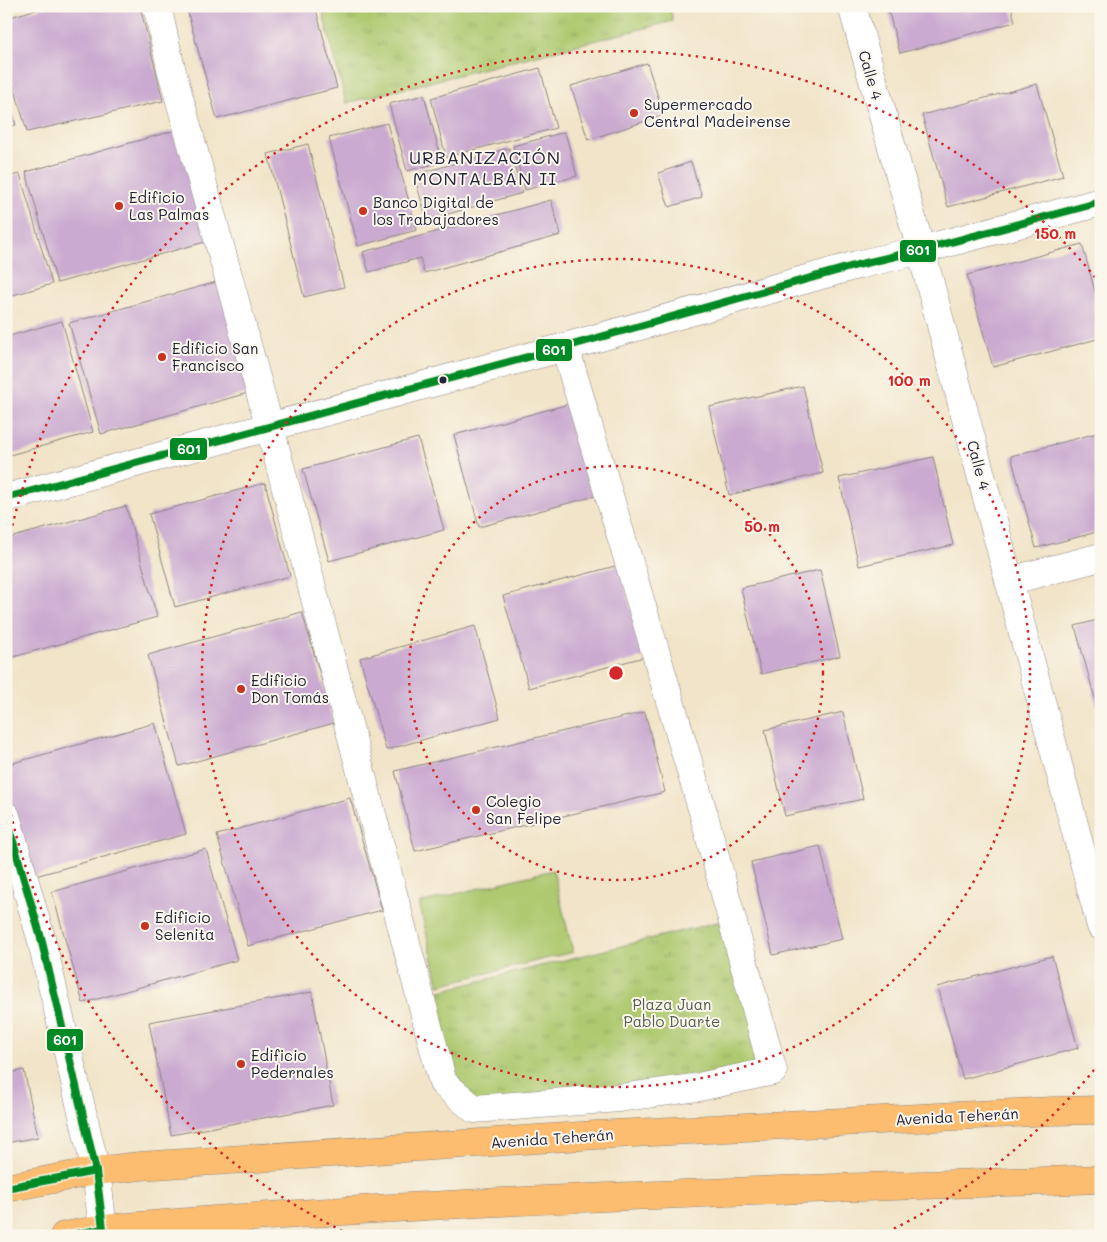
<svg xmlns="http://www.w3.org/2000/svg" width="1107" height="1242" font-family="Mali,sans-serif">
  <defs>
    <pattern id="park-tufts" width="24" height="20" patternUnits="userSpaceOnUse" patternTransform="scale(1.25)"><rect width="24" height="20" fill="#aec970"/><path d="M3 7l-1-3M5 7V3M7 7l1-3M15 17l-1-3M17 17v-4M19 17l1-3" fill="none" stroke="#95ac62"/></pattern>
  </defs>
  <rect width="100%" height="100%" fill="#fbf7ec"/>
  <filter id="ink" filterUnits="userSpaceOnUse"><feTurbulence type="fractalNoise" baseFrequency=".02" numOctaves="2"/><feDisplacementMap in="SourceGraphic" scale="10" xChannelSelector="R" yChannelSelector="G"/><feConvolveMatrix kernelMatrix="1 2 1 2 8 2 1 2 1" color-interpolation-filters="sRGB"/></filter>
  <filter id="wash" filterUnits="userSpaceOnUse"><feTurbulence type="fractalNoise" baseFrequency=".0096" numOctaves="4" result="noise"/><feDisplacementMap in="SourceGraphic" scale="20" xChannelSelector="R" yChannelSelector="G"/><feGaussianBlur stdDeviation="1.12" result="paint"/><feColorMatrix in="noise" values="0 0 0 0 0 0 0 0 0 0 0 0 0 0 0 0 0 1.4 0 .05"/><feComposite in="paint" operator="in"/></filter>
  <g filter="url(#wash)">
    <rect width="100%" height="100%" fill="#f1e4c8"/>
    <polygon fill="#aec970" stroke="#687656" points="553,870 573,952 439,985 419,903"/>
    <g fill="url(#park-tufts)" stroke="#687656">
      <polygon points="321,6 670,6 673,21 346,103"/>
      <polygon points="730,919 773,1071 474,1109 443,1083 420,996"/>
    </g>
    <g id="blocks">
      <g fill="#caaad0">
        <polygon points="49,6 140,6 163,101 27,132 6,58 6,18"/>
        <polygon points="186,6 315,6 337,88 217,119"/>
        <polygon points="887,6 1011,6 1015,22 900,53"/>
        <polygon points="647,63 664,115 588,140 571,86"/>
        <polygon points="540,68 556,128 446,157 431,98"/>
        <polygon points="1037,84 1063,176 948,207 922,115"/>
        <polygon points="6,91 16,125 6,127"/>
        <polygon points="424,95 442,162 407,171 389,104"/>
        <polygon points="387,123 417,230 358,246 329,138"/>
        <polygon points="180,129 212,240 57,283 26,172"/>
        <polygon points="565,132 577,176 525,190 513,146"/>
        <polygon points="308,144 344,287 304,297 268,154"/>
        <polygon points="509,148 522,193 427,220 414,175"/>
        <polygon points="691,162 702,197 669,207 658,173"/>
        <polygon points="20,174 52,284 6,297 6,177"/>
        <polygon points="551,200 561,235 424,273 420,258 369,272 363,252"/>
        <polygon points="1082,244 1101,313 1101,338 993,367 967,275"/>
        <polygon points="224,280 255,391 101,434 69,323"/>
        <polygon points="62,321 93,432 6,456 6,337"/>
        <polygon points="803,386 823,473 729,495 709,407"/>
        <polygon points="569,404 595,496 479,527 454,435"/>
        <polygon points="1101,432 1101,531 1036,548 1011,456"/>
        <polygon points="418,438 444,530 329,561 303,469"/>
        <polygon points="933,457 953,545 859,566 839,478"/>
        <polygon points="265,483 290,576 175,607 149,514"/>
        <polygon points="126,506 157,617 6,659 6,539"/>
        <polygon points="619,565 644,657 529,688 503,596"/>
        <polygon points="820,570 840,656 761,674 741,588"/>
        <polygon points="302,612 334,723 179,766 148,655"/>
        <polygon points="1101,619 1101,717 1100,717 1075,626"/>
        <polygon points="475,626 500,718 386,750 360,658"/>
        <polygon points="645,712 665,792 415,851 395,771"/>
        <polygon points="843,712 863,799 785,816 765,730"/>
        <polygon points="155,723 186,834 32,877 6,787 6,765"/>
        <polygon points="350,798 382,910 248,946 217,835"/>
        <polygon points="820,846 842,939 773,955 751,862"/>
        <polygon points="206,849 237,960 83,1003 52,892"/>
        <polygon points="1052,956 1078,1048 963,1079 937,987"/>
        <polygon points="312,992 333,1105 171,1135 149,1022"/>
        <polygon points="24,1070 38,1137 6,1143 6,1074"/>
      </g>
    </g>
  </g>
  <g filter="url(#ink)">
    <use href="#blocks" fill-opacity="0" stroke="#8a8382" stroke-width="1"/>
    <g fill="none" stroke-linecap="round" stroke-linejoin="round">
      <defs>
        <g id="minor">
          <polyline points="157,6 171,68 270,428 443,1083 474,1109 619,1098 699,1087 773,1071 703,812 565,347"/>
          <polyline points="852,6 921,250 1101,926"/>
          <polyline points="6,498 565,347 857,265 921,250 1101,202"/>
          <polyline points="1009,581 1101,557"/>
          <polyline points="6,816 41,938 96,1171 103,1229"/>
        </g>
        <g id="major">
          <polyline points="6,1188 96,1171 140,1166 596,1135 1052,1111 1101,1110"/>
          <path d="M64,1236L103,1229C435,1200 768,1190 1101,1179"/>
        </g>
      </defs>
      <use href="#minor" stroke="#8a8382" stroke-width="29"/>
      <use href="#major" stroke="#8a8382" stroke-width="29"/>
      <use href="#minor" stroke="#fff" stroke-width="28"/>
      <use href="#major" stroke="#fcbd6f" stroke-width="28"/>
      <defs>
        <g id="bus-1">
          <polyline points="6,498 565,347 857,265 921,250 1101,202"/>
          <polyline points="6,817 41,938 96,1171 103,1229 65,1236"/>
          <polyline points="6,1188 96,1171"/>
        </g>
      </defs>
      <use href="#bus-1" stroke="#fbf7ec" stroke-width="11"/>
      <use href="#bus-1" stroke="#008a26" stroke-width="8"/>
    </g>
  </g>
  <g fill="none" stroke="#d62828" stroke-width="2.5" stroke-dasharray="2.5 5">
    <circle cx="616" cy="673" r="207"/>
    <circle cx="616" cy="673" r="414"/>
    <path d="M1099 1064A621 621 0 0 1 883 1234M349 1234A621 621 0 0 1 6 791M6 555A621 621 0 0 1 1099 282"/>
  </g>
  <g fill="#c8321e" stroke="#fbf7ec" stroke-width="2">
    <circle cx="634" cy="113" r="5"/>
    <circle cx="119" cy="206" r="5"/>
    <circle cx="363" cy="211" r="5"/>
    <circle cx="162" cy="357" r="5"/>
    <circle cx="241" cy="689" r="5"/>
    <circle cx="476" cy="810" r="5"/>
    <circle cx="145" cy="926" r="5"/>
    <circle cx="241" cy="1064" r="5"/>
  </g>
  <circle fill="#22223b" stroke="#fbf7ec" stroke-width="2" cx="443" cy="380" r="4.5"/>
  <g text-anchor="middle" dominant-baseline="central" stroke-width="4" stroke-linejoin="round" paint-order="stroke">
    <g font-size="15" fill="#22223b" stroke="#fbf7ec">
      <text transform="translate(871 75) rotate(74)">Calle 4</text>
      <text transform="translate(979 465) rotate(75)">Calle 4</text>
      <text transform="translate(957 1116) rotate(-3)">Avenida Teherán</text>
      <text transform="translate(552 1138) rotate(-4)">Avenida Teherán</text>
    </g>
    <g font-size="15" fill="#22223b" stroke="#fbf7ec" text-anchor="start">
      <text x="644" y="104">Supermercado<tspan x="644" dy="17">Central Madeirense</tspan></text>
      <text x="129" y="197">Edificio<tspan x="129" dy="17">Las Palmas</tspan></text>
      <text x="373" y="202">Banco Digital de<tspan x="373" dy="17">los Trabajadores</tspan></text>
      <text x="172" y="348">Edificio San<tspan x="172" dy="17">Francisco</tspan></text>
      <text x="251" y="680">Edificio<tspan x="251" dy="17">Don Tomás</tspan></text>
      <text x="486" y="801">Colegio<tspan x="486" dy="17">San Felipe</tspan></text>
      <text x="155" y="917">Edificio<tspan x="155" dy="17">Selenita</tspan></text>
      <text x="251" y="1055">Edificio<tspan x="251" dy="17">Pedernales</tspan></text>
    </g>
    <g font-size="15" fill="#535c4e" stroke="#fbf7ec">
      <text x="672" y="1004">Plaza Juan<tspan x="672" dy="17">Pablo Duarte</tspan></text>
    </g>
    <g font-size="18" letter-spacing="1" fill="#22223b" stroke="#fbf7ec">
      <text x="485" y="157">URBANIZACIÓN<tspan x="485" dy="21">MONTALBÁN II</tspan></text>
    </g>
  </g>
  <circle cx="616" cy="673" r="8" fill="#d62828" stroke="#fbf7ec" stroke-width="2.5"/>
  <g font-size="15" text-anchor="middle" font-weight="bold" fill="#d62828" stroke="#fbf7ec" stroke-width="4" stroke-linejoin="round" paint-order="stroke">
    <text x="1055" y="239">150 m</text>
    <text x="909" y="386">100 m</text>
    <text x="762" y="532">50 m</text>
  </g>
  <g stroke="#fbf7ec" stroke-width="2">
    <rect x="899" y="239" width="38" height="24" rx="5" fill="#008a26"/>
    <rect x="535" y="338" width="38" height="24" rx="5" fill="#008a26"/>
    <rect x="169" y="437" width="39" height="24" rx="5" fill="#008a26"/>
    <rect x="46" y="1028" width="38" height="24" rx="5" fill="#008a26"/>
  </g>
  <g font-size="14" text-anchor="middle" font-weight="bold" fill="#fff">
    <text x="918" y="255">601</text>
    <text x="554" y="355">601</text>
    <text x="189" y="454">601</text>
    <text x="65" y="1045">601</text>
  </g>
  <rect width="1107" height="1242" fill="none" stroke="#fbf7ec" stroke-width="25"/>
</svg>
